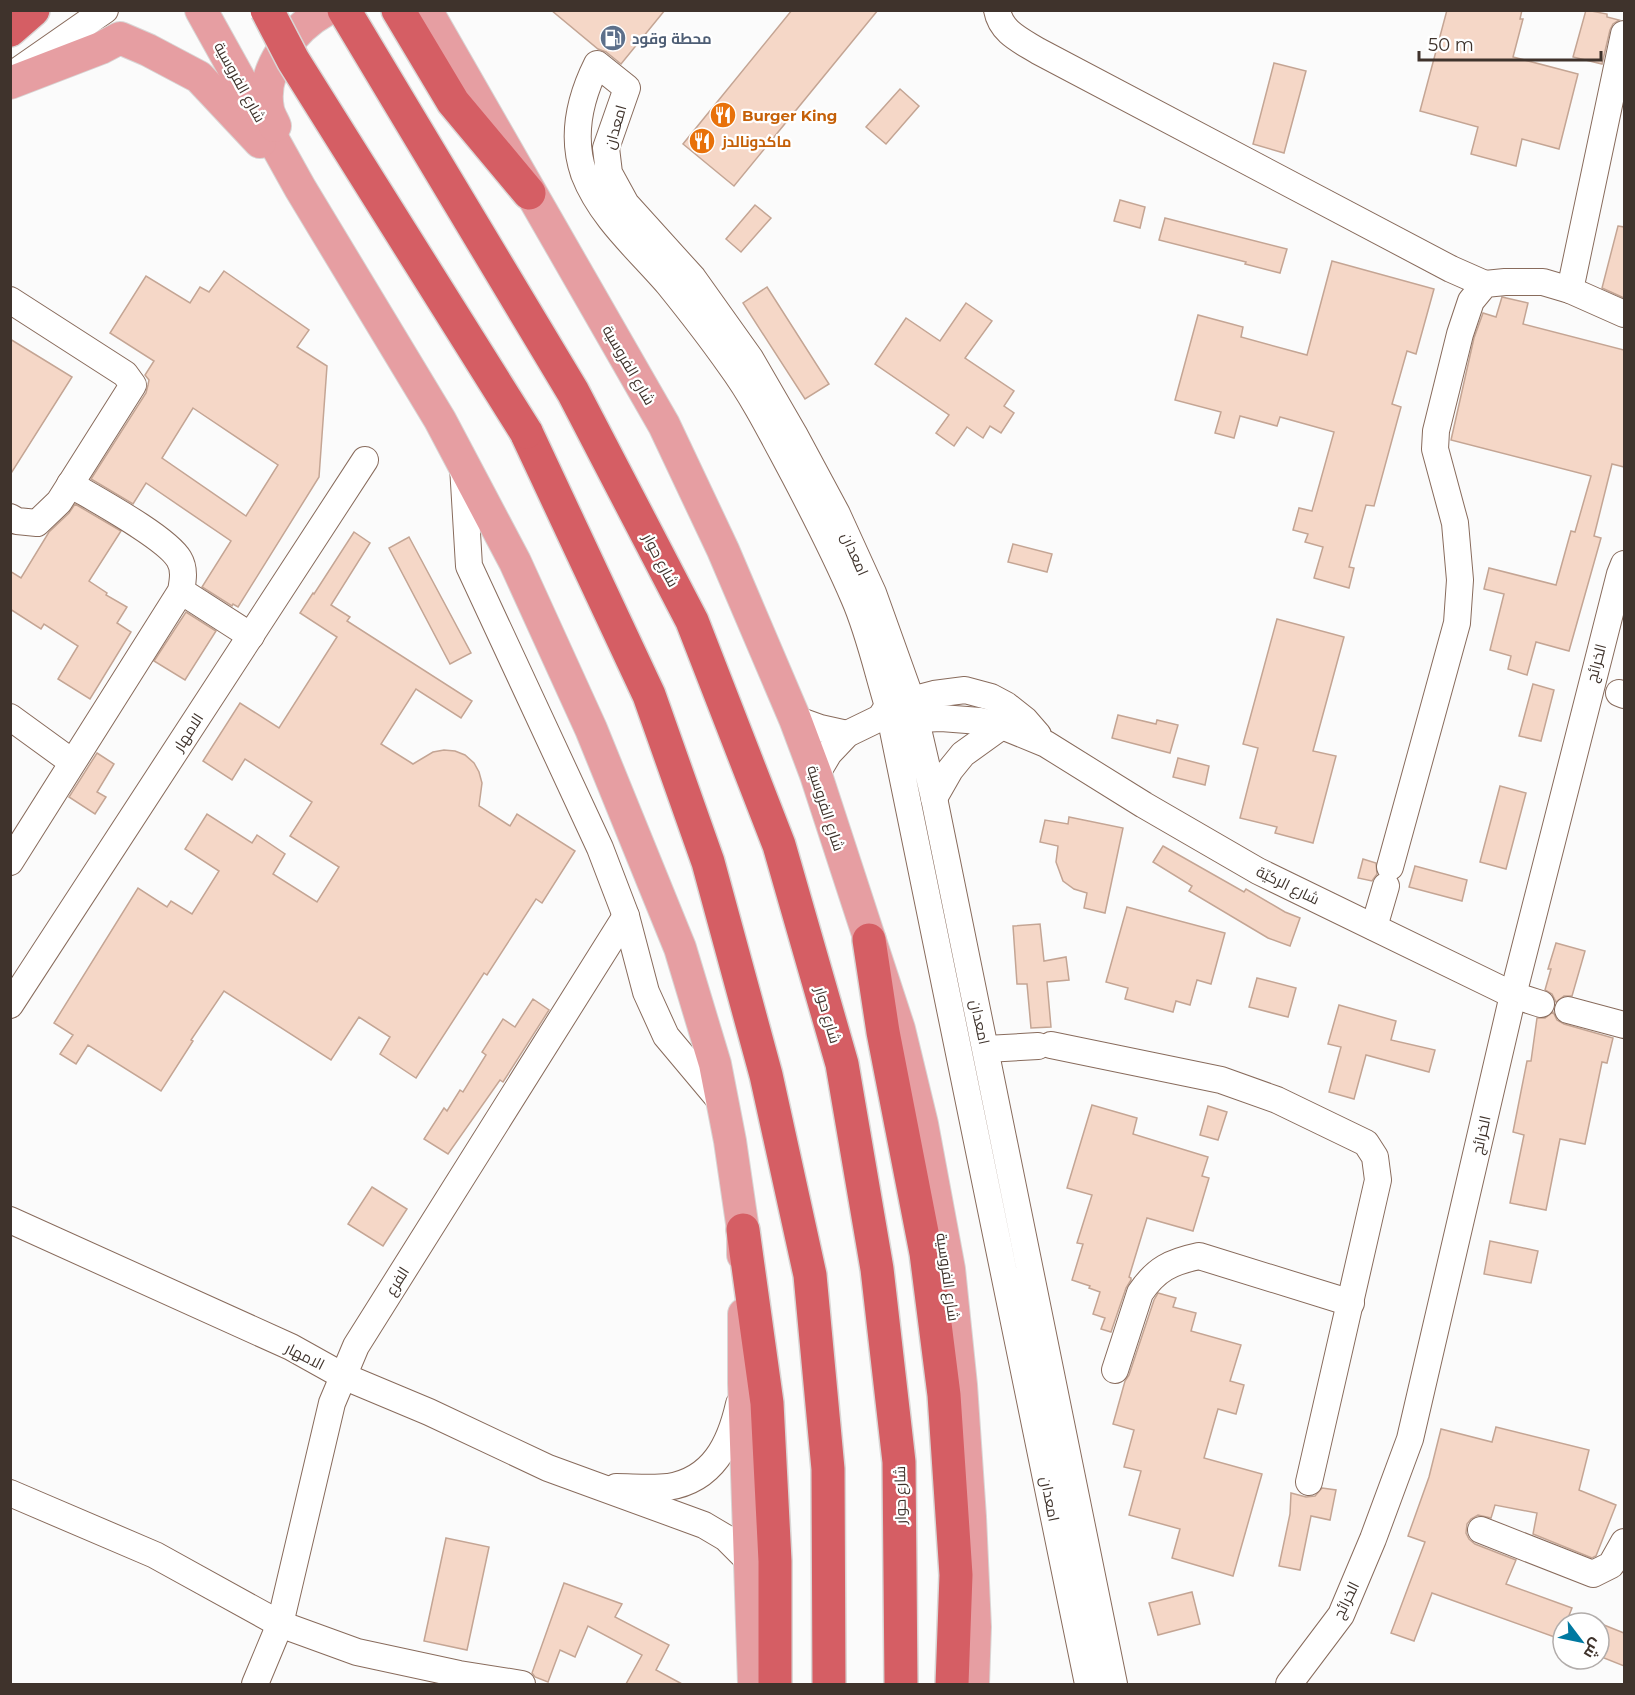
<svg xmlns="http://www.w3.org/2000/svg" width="1635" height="1695" font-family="Montserrat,Cairo,sans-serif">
  <rect width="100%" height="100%" fill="#fbfbfb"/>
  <g fill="#f5d7c7" stroke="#c4a594" stroke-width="1.5" fill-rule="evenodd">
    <polygon points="551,10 665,10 621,64 606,52 598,49"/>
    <polygon points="792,10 878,10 734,186 683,144"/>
    <polygon points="1447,10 1522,10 1520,19 1523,19 1513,57 1578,74 1559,149 1522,139 1516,166 1471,154 1478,127 1420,111"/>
    <polygon points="1586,10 1607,14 1607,17 1619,20 1613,24 1610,30 1602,64 1573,57"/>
    <polygon points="1274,63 1306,71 1284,153 1253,144"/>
    <polygon points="900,89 919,106 886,144 866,127"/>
    <polygon points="1120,200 1145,207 1140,228 1114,221"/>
    <polygon points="755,205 771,218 741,252 726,239"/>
    <polygon points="1165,218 1287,249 1280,273 1245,264 1246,262 1159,240"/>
    <polygon points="1618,226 1624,227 1624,298 1602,288"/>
    <polygon points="1332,261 1434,289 1416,354 1407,351 1392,404 1401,407 1374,506 1366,505 1349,567 1354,568 1349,588 1314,578 1323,547 1305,542 1308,534 1293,530 1299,508 1312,511 1334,432 1280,417 1277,426 1240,416 1234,438 1215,433 1221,412 1175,400 1198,315 1243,327 1241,337 1307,355"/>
    <path d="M224,271L309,330L297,347L327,366L319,477L238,607L233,604L232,606L202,587L231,541L146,483L133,504L91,479L146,393L148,385L149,380L145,375L154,361L110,333L146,276L190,303L200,287L209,292ZM193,408L278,465L246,516L162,458Z"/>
    <polygon points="767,287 829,384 805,399 743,303"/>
    <polygon points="1502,297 1528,303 1523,324 1624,350 1624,467 1612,464 1594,536 1601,538 1569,651 1536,642 1527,675 1508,669 1511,656 1490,650 1504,594 1484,589 1489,568 1556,585 1571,531 1575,532 1591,476 1451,440 1474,338 1483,313 1496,317"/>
    <polygon points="966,303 992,321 965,358 1014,391 1004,406 1014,413 1001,433 990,426 983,438 967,427 954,446 936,433 949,415 875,364 906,318 940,341"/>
    <polygon points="10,339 72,377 10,475"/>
    <polygon points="75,504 121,531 89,581 107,593 106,595 127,607 117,623 131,632 90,699 58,679 78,646 44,624 41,629 10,609 10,571 21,578 49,532 69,513"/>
    <polygon points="354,532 370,543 331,605 350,617 347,621 472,701 461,718 416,689 381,744 413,764 433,752 444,750 455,751 465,755 474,763 479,772 482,783 479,806 510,826 517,814 575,851 542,903 536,899 487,975 484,973 416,1078 380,1054 390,1037 359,1017 331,1060 224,991 191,1040 193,1041 161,1091 88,1045 76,1064 60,1054 73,1035 54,1023 138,888 167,907 171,901 192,914 219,871 185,849 207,814 252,843 257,835 285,854 273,874 317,902 339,867 290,836 312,802 245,759 232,780 203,761 240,703 279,728 337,637 300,613 313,593 314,594"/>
    <polygon points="409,537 471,653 450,664 389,548"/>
    <polygon points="1013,544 1052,554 1047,572 1008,562"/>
    <polygon points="186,612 216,631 185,680 154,661"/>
    <polygon points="1277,619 1344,637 1313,751 1336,756 1313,843 1275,833 1277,827 1240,818 1258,748 1243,744"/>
    <polygon points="1533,684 1554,690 1541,741 1519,736"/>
    <polygon points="1118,715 1156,724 1157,720 1178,725 1170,753 1112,738"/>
    <polygon points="97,753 114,764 97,792 106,797 95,814 69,797"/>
    <polygon points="1178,758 1209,766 1205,785 1173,777"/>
    <polygon points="1500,786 1526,793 1506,869 1480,862"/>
    <polygon points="1069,817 1123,828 1105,913 1084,908 1087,893 1074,889 1063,881 1056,862 1058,846 1040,842 1045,820 1068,824"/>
    <polygon points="1163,846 1244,892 1246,889 1285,912 1300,918 1290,946 1268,938 1189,891 1192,886 1153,862"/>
    <polygon points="1363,859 1376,863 1377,874 1372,881 1358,878"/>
    <polygon points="1415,866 1467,880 1462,901 1409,887"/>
    <polygon points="1127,907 1225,933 1211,984 1197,980 1190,1005 1176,1001 1173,1012 1125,999 1128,988 1106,982"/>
    <polygon points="1040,924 1044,961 1066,957 1069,980 1047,982 1051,1027 1031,1028 1027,984 1017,984 1013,926"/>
    <polygon points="1556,943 1585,951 1572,996 1564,996 1556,1002 1552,994 1545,990 1551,969 1548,969"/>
    <polygon points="1257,978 1296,988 1288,1017 1249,1007"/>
    <polygon points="533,999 549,1010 503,1082 500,1080 448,1154 424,1139 444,1108 447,1111 460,1090 463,1092 486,1055 482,1052 503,1019 515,1027"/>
    <polygon points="1339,1005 1396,1021 1391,1040 1435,1050 1429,1072 1366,1055 1354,1099 1329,1092 1341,1047 1328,1044"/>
    <polygon points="1553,1012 1557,1020 1564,1024 1613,1038 1607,1063 1602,1062 1585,1144 1560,1139 1546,1210 1510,1203 1524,1135 1513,1132 1527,1061 1531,1061 1537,1018 1545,1018"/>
    <polygon points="1092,1105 1137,1118 1133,1134 1208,1157 1202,1176 1209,1178 1193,1231 1147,1218 1129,1277 1131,1278 1131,1280 1126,1288 1111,1332 1101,1329 1105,1318 1093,1314 1100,1292 1089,1288 1090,1286 1072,1280 1083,1244 1077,1243 1092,1195 1067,1188"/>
    <polygon points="1208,1106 1227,1112 1218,1140 1200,1135"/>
    <polygon points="372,1187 407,1209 383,1246 348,1224"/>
    <polygon points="1490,1241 1538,1251 1531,1283 1484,1274"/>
    <polygon points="1158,1293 1176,1298 1173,1307 1196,1313 1191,1331 1241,1345 1230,1381 1244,1385 1236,1414 1218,1409 1204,1458 1262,1474 1233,1576 1172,1558 1180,1529 1129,1515 1141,1471 1124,1467 1134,1430 1113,1424 1125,1381 1129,1375 1154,1300"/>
    <polygon points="1496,1427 1589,1450 1579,1490 1616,1505 1596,1556 1592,1558 1533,1534 1537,1513 1495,1505 1491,1518 1478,1515 1471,1519 1467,1524 1466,1533 1469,1539 1475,1544 1516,1560 1506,1584 1572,1608 1566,1623 1563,1623 1560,1639 1432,1593 1414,1641 1391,1633 1425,1542 1408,1536 1429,1477 1441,1429 1492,1442"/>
    <polygon points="1322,1488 1336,1490 1330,1520 1311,1516 1300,1570 1279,1566 1290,1514 1291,1493 1306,1497 1315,1496"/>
    <polygon points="446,1538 489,1547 467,1650 424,1641"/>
    <polygon points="564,1583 622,1604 615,1617 669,1645 656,1670 682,1684 626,1684 642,1655 588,1626 575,1657 560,1650 548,1682 535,1677 532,1673"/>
    <polygon points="1192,1592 1200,1624 1158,1635 1149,1603"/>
    <polygon points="1599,1623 1624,1633 1624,1666 1599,1656"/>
  </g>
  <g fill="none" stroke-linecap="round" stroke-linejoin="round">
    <defs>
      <g id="minor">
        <path d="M997,10C1001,32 1020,40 1038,51L1451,269L1485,284"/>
        <polyline points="1624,34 1570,290 1624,314"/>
        <polyline points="16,72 105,10"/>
        <polyline points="10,300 125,374 133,385 59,502 37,523 17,521 10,517"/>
        <polyline points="463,466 469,566 600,848 626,916 646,992 666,1036 723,1104"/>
        <polyline points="181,591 251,636"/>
        <polyline points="1619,693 1624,695"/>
        <polyline points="10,717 72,762"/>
        <polyline points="795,719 820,728 847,734"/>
        <polyline points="900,720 941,718 980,721 1002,726 1046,744 1144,805 1258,871 1513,995 1541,1004"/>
        <polyline points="816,775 829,753 847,734 880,718 888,706 934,694 965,690 991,697 1006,705 1025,720 1038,735"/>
        <polyline points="934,798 950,770 963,754 1002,726"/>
        <path d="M10,862L181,591C183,580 185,569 179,559C166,537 95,499 70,484"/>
        <polyline points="1390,867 1457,623 1460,580 1455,523 1435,449 1436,431 1460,334 1471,301 1485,284 1505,282 1543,282 1570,290"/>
        <polyline points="1374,927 1386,886"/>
        <polyline points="10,1005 365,460"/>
        <polyline points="1568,1010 1624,1025"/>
        <polyline points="1051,1045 1221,1080 1277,1100 1366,1143 1375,1157 1378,1180 1309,1482"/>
        <polyline points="986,1049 1038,1046"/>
        <polyline points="10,1220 291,1347 343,1376 429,1412 548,1468 704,1525 726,1538 750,1562"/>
        <path d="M1115,1370L1140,1293C1156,1269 1171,1262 1199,1256L1351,1303"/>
        <path d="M616,1487C632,1487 651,1489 668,1487C713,1480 730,1444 739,1404"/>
        <polyline points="10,1493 155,1555 280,1624 357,1652 459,1674 522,1684"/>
        <polyline points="1481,1530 1593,1574 1611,1565 1624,1542"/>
        <polyline points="255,1684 280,1624 332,1403 356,1346 626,916"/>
        <path d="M1088,1684L888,706C877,670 869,632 854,598C836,556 815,515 794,475C774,438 755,399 730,365C711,338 690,311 669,285C639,250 601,218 584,174C571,137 580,98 597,64L627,88L606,148L609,173L626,204L693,278L750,358L794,434L837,514L873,593L911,699L934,798L1114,1684"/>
        <polyline points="1289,1684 1341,1615 1373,1539 1410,1439 1513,995 1620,574 1624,564"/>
      </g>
      <g id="major">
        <polyline points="201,10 300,188 440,420 515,562 591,729 680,948 715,1064 730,1141 743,1230 743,1255"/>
        <polyline points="426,10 664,425 723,550 795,719 816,775 899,1029 922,1124 949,1269 961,1385 970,1517 975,1627 973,1684"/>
        <polyline points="10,83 101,48 120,38 148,50 199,77 260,142"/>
        <path d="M275,126C273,121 269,115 268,109C260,70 293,28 326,10"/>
        <polyline points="744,1314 744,1383 754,1684"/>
      </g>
      <g id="highway">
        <polyline points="344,10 573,392 692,621 779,845 842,1064 877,1269 899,1462 901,1684"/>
        <polyline points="398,10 453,102 529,193"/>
        <polyline points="10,30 33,10"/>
        <polyline points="526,432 649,695 708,862 766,1075 810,1275 828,1469 829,1684"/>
        <polyline points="869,940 883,1032 926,1253 944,1395 956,1575 952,1684"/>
        <polyline points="743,1230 767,1403 775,1561 775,1684"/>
      </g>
    </defs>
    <use href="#minor" stroke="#886b5c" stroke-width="28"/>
    <use href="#major" stroke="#d9d6d5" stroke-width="34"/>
    <use href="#highway" stroke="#d9d6d5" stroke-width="36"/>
    <use href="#minor" stroke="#fff" stroke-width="26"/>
    <use href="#major" stroke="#e69ea2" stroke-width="32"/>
    <use href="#highway" stroke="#d55e64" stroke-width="33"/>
    <defs>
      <polyline id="highway-bridge" points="267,10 293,60 526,432"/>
    </defs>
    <use href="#highway-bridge" stroke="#d9d6d5" stroke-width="36" stroke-linecap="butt"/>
    <use href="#highway-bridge" stroke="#d55e64" stroke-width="33"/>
  </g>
  <defs>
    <symbol id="fuel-disc" viewBox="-11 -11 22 22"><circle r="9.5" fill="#5c6f8a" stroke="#fff"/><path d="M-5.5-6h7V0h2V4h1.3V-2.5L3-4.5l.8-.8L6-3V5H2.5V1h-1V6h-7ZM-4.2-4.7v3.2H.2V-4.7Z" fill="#fff"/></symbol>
    <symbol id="restaurant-disc" viewBox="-11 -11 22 22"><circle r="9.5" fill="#e8710a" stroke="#fff"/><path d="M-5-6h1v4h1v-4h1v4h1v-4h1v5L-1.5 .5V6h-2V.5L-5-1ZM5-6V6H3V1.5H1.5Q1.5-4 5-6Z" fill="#fff"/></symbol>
  </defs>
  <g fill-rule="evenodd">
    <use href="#fuel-disc" x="598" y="23" width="30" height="30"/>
    <use href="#restaurant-disc" x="708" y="100" width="30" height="30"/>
    <use href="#restaurant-disc" x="687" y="126" width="30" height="30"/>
  </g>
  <g text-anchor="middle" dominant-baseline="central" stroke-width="4.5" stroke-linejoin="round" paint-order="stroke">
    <g font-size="15" font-weight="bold" fill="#4e5e75" stroke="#fff" text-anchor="start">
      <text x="632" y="38">محطة وقود</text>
    </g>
    <g font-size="15" fill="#3f332c" stroke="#fff">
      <text transform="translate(240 82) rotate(61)">شارع الفروسية</text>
      <text transform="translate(615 127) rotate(-74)">امعدان</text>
      <text transform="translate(629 365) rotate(60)">شارع الفروسية</text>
      <text transform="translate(855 554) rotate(66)">امعدان</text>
      <text transform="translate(661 560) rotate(62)">شارع حوار</text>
      <text transform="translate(1596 663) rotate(-75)">الخرائج</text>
      <text transform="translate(188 732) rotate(-57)">الامهار</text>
      <text transform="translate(826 808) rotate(72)">شارع الفروسية</text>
      <text transform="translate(1288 885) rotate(26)">شارع الركيّة</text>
      <text transform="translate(828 1015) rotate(74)">شارع حوار</text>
      <text transform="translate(980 1022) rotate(78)">امعدان</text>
      <text transform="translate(1481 1135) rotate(-77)">الخرائج</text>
      <text transform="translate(948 1277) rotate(82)">شارع الفروسية</text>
      <text transform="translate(397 1281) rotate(-58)">الفرع</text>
      <text transform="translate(305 1356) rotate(27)">الامهار</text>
      <text transform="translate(900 1495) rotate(-91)">شارع حوار</text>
      <text transform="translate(1050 1499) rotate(79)">امعدان</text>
      <text transform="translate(1346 1600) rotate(-64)">الخرائج</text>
    </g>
    <g font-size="15" font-weight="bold" fill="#c56008" stroke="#fff" text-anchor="start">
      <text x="742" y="115">Burger King</text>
      <text x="722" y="141">ماكدونالدز</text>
    </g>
  </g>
  <rect width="1635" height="1695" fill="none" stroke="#3f332c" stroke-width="24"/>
  <g transform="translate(1581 1641) rotate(122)"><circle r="28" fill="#ffffff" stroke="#b2adab" stroke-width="1.5"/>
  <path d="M0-4.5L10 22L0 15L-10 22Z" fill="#0079a1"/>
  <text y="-9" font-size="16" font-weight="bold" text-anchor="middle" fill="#3f332c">ش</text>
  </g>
  <path d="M1419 51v9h182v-9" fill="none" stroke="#3f332c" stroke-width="3"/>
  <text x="1428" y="51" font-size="18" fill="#3f332c" stroke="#ffffff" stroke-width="4.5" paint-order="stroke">50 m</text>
</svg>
